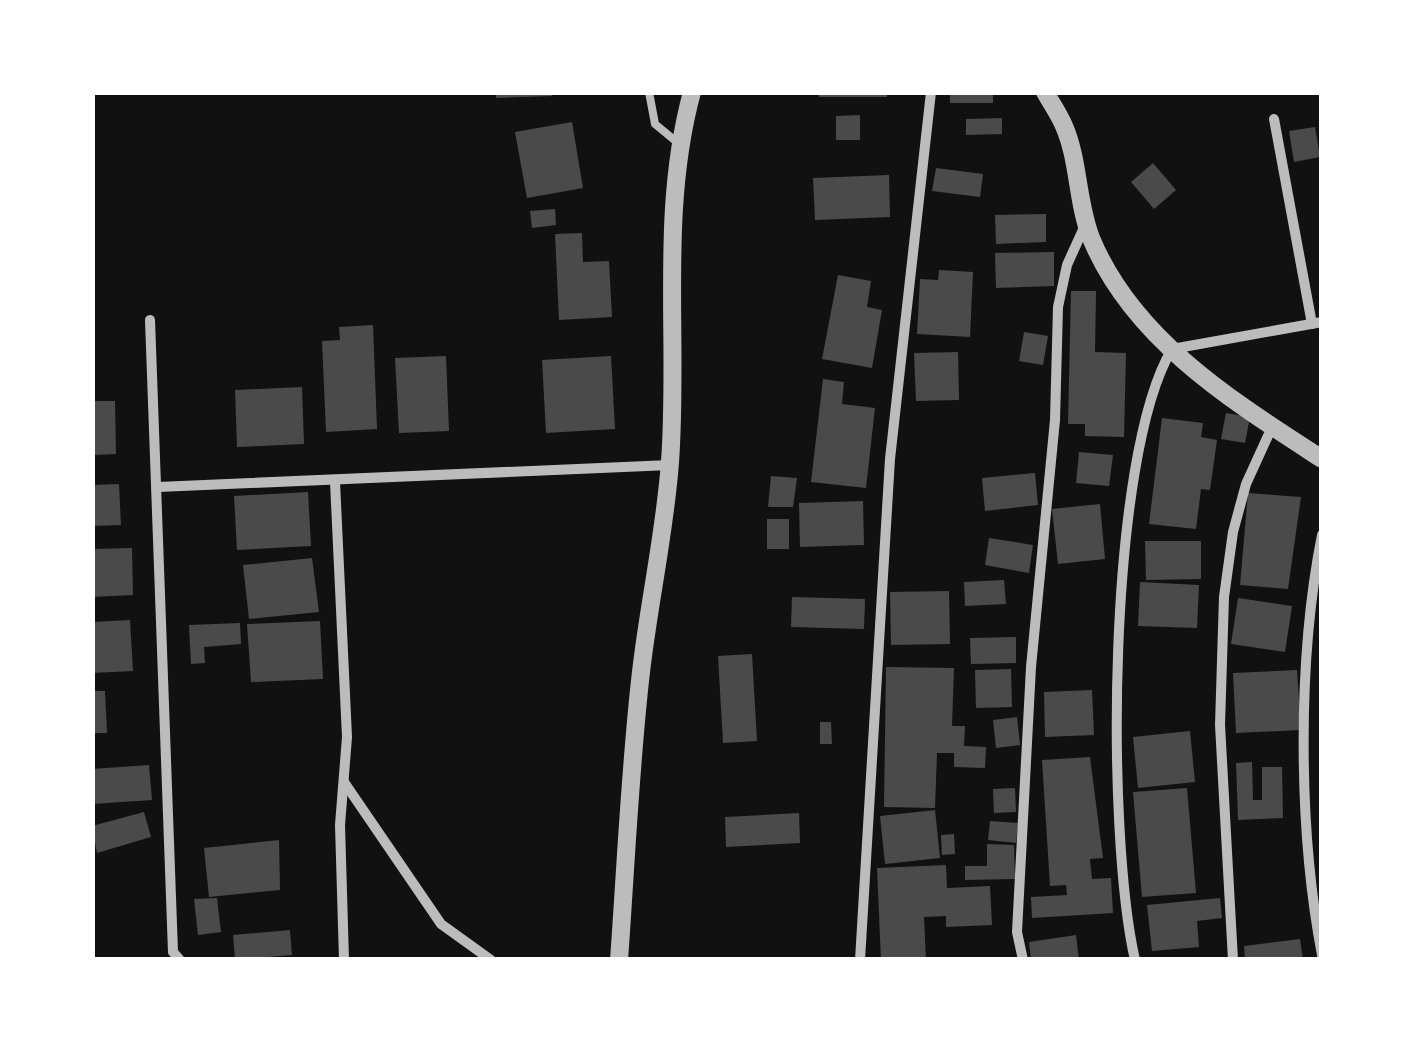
<svg xmlns="http://www.w3.org/2000/svg" width="1414" height="1052" font-family="'Work Sans',sans-serif">
  <rect width="100%" height="100%" fill="#111"/>
  <g fill="#4a4a4a">
    <polygon points="496,92 552,92 552,96 496,98"/>
    <rect x="819" y="92" width="68" height="5"/>
    <rect x="950" y="92" width="43" height="11"/>
    <polygon points="860,115 860,140 836,140 836,116"/>
    <polygon points="1002,118 1002,134 966,135 966,119"/>
    <polygon points="572,122 583,188 527,198 515,132"/>
    <polygon points="1315,127 1320,157 1294,162 1289,131"/>
    <polygon points="1153,163 1176,190 1154,209 1131,182"/>
    <polygon points="936,168 983,174 980,197 932,191"/>
    <polygon points="889,175 890,217 815,220 813,178"/>
    <polygon points="555,209 556,225 532,228 530,211"/>
    <polygon points="1046,214 1046,242 996,244 995,215"/>
    <polygon points="582,233 583,262 609,261 612,317 559,320 555,234"/>
    <polygon points="1054,252 1054,286 996,288 995,253"/>
    <polygon points="939,270 973,272 970,337 917,334 920,279 938,280"/>
    <polygon points="838,275 871,281 867,307 882,310 872,368 822,359"/>
    <polygon points="1071,291 1096,291 1095,352 1126,353 1124,437 1085,436 1085,424 1068,424"/>
    <polygon points="373,325 377,429 326,432 322,341 340,340 339,327"/>
    <polygon points="1024,332 1048,336 1043,365 1019,361"/>
    <polygon points="958,352 959,400 916,401 914,353"/>
    <polygon points="446,356 449,431 399,433 395,358"/>
    <polygon points="611,356 615,429 546,433 542,360"/>
    <polygon points="823,379 844,382 842,404 875,408 866,488 811,482"/>
    <polygon points="302,387 304,444 237,447 235,390"/>
    <polygon points="92,401 115,401 116,454 92,455"/>
    <polygon points="1226,413 1250,417 1245,443 1221,439"/>
    <polygon points="1162,418 1203,423 1201,437 1217,440 1210,490 1201,489 1196,529 1149,524"/>
    <polygon points="1079,452 1113,455 1109,486 1076,483"/>
    <polygon points="1035,473 1038,505 985,511 982,478"/>
    <polygon points="771,476 797,478 793,507 768,507"/>
    <polygon points="119,484 121,525 92,526 92,485"/>
    <polygon points="308,492 311,546 237,550 234,496"/>
    <polygon points="1248,493 1301,497 1288,589 1240,585"/>
    <polygon points="863,501 864,545 800,547 799,503"/>
    <polygon points="1100,504 1105,559 1058,564 1052,509"/>
    <rect x="767" y="519" width="22" height="30"/>
    <polygon points="989,538 1033,545 1029,573 985,565"/>
    <polygon points="1145,541 1201,541 1201,579 1146,580"/>
    <polygon points="132,548 133,595 92,597 92,549"/>
    <polygon points="312,558 319,612 249,619 243,565"/>
    <polygon points="1004,580 1006,604 965,606 964,582"/>
    <polygon points="1140,582 1199,585 1197,628 1138,626"/>
    <polygon points="949,591 950,644 891,645 890,592"/>
    <polygon points="792,597 865,599 864,629 791,627"/>
    <polygon points="1238,598 1292,606 1285,652 1231,644"/>
    <polygon points="130,620 133,671 92,673 92,622"/>
    <polygon points="320,621 323,679 251,682 247,624"/>
    <polygon points="240,623 241,644 204,647 205,663 191,664 189,625"/>
    <polygon points="1016,637 1016,663 971,664 970,638"/>
    <polygon points="752,654 757,741 723,743 718,656"/>
    <polygon points="886,667 954,668 952,726 965,726 964,746 986,747 985,768 954,767 954,753 937,753 935,808 884,807"/>
    <polygon points="1011,669 1012,707 976,708 975,670"/>
    <polygon points="1297,670 1301,730 1236,733 1233,673"/>
    <polygon points="1092,690 1094,735 1045,737 1044,692"/>
    <polygon points="92,691 105,691 107,733 92,733"/>
    <polygon points="1017,717 1020,745 996,748 993,720"/>
    <polygon points="820,722 831,722 832,744 820,744"/>
    <polygon points="1190,731 1195,782 1138,788 1133,737"/>
    <polygon points="1090,757 1103,858 1090,859 1092,879 1111,878 1113,913 1032,918 1031,897 1067,895 1066,885 1050,886 1042,760"/>
    <polygon points="1252,762 1253,800 1262,800 1262,767 1282,767 1283,818 1238,820 1236,763"/>
    <polygon points="149,765 152,800 92,804 92,769"/>
    <polygon points="1015,788 1016,812 994,813 993,789"/>
    <polygon points="1187,788 1196,893 1142,897 1133,792"/>
    <polygon points="935,810 940,858 885,864 880,816"/>
    <polygon points="144,812 151,837 97,853 92,826"/>
    <polygon points="799,813 800,843 726,847 725,817"/>
    <polygon points="990,821 1018,823 1016,843 988,840"/>
    <polygon points="954,834 955,854 942,855 941,835"/>
    <polygon points="279,840 280,890 209,897 204,848"/>
    <polygon points="987,844 1014,845 1015,879 965,880 965,866 987,866"/>
    <polygon points="946,865 947,888 990,886 992,925 946,927 946,916 924,917 926,960 881,960 877,868"/>
    <polygon points="217,898 221,932 198,935 194,899"/>
    <polygon points="1220,898 1222,918 1197,921 1199,947 1152,951 1147,905"/>
    <polygon points="290,930 292,955 235,960 233,935"/>
    <polygon points="1076,935 1079,960 1031,960 1029,942"/>
    <polygon points="1300,939 1303,960 1245,960 1244,946"/>
  </g>
  <g fill="none" stroke-linecap="round" stroke-linejoin="round">
    <polyline stroke="#bcbcbc" stroke-width="8" points="649,92 655,124 678,143"/>
    <g stroke="#bcbcbc" stroke-width="10">
      <polyline points="1274,119 1312,324"/>
      <polyline points="150,320 173,952 180,960"/>
      <polyline points="335,482 347,737 340,825 344,960"/>
      <polyline points="158,487 670,465"/>
      <path d="M1322,535C1297,660 1298,829 1322,955"/>
      <polyline points="344,782 441,924 491,960"/>
      <polyline points="860,960 890,459 931,92"/>
      <polyline points="1023,960 1017,932 1031,667 1055,420 1058,307 1067,265 1086,223"/>
      <path d="M1135,960C1106,833 1107,457 1172,349L1322,322"/>
      <polyline points="1233,960 1220,725 1224,597 1233,532 1246,484 1272,427"/>
    </g>
    <g stroke="#bcbcbc" stroke-width="18">
      <path d="M1045,92C1051,103 1059,114 1064,126C1079,160 1077,203 1091,238C1133,340 1234,402 1322,459"/>
      <path d="M619,960C626,864 630,767 641,672C649,602 665,532 670,462C679,338 659,213 692,92"/>
    </g>
  </g>
  <rect width="1414" height="1052" fill="none" stroke="#ffffff" stroke-width="190"/>
</svg>
